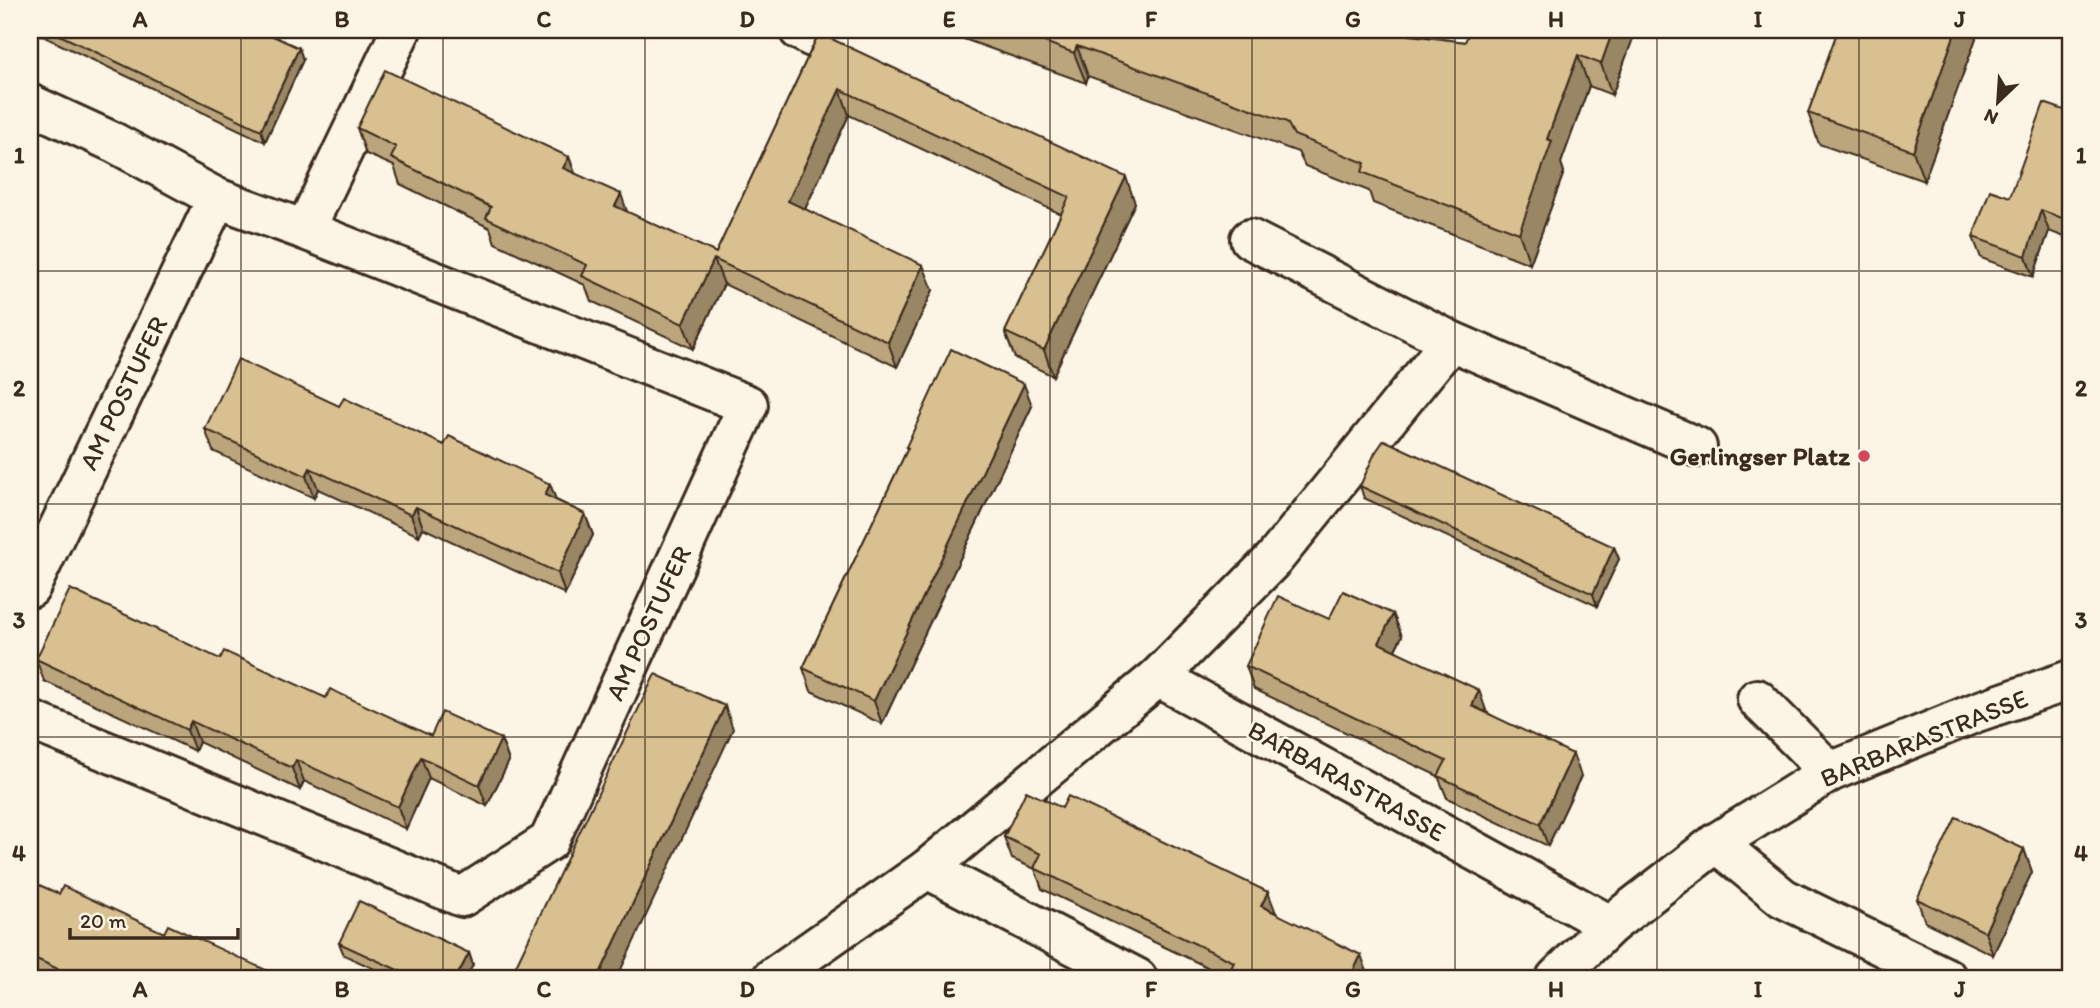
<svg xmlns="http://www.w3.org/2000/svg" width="2100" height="1008" font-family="Itim,sans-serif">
  <rect width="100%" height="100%" fill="#fcf5e5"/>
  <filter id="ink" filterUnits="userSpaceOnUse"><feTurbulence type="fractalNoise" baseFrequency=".0143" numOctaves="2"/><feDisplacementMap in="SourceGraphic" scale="14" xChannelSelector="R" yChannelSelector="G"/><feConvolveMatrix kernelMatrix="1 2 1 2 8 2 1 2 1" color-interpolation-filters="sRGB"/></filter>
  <g filter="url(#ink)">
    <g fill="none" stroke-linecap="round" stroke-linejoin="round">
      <defs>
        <g id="minor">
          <polyline points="799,30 812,37"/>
          <polyline points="30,104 113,142 217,198 305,230 748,405 549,841 462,897 30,720"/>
          <polyline points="305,230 401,30"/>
          <polyline points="1250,239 1451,341 1697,447"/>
          <polyline points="30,588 217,198"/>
          <polyline points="1158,677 1610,925"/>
          <polyline points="1757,699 1830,772"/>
          <polyline points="1716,843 1783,898 1947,978"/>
          <polyline points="927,869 1137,978"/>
          <polyline points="772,978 927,869 1158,677 1274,559 1451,341"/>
          <polyline points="1556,978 1610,925 1716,843 1830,772 1977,712 2070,680"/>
        </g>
      </defs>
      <use href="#minor" stroke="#3b2a1e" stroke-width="44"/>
      <use href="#minor" stroke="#fcf5e5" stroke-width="38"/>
    </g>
    <g fill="#bba57c" stroke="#3b2a1e" stroke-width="2">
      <polygon points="30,30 260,30 299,48 303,60 265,142"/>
      <polygon points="939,30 1396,30 1410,35 1465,42 1636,30 1612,95 1589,86 1561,163 1564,172 1530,264 1373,203 1369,191 1305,166 1298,152 1088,76 1086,83"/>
      <polygon points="1838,30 1973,30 1976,38 1924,181 1819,144 1808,113"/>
      <polygon points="819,33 1135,203 1053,376 1015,358 1005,332 1061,214 849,115 805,209 933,290 897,367 724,284 693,349 591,301 585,285 495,243 490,228 400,184 394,166 366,154 357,128 569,157 575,173 627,212 716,253"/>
      <polygon points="2070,112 2070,239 2049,231 2033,277 1981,258 1973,237 2010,197"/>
      <polygon points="339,406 550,484 556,500 585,514 593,535 565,594 423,528 419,536 318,489 314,498 213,451 205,429"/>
      <polygon points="1032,406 882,724 811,691 803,668 907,450 906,447"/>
      <polygon points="1360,486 1614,547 1619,559 1597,606 1364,498"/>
      <polygon points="1393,614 1402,636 1395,650 1581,776 1548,846 1447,798 1438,776 1254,689 1246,666 1329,619"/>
      <polygon points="36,659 220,659 431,736 501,739 509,761 487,806 429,778 406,829 304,781 300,790 199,742 195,751 44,681"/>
      <polygon points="1004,837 1276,913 1369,977 1368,978 1228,978 1228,977 1042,889 1035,869 1012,859"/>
      <polygon points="2024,849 2032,872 1993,955 1925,922 1917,899"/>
      <polygon points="30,881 59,894 164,933 272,978 30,978"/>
      <polygon points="339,943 469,953 473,965 466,978 394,978 344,955"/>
    </g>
    <g fill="#988665" stroke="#3b2a1e" stroke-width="2">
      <polygon points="1613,30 1636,30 1612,95 1601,64"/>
      <polygon points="1956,30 1973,30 1976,38 1924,181 1913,151"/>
      <polygon points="1077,46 1088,76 1086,83 1074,53"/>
      <polygon points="299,48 303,60 265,142 261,130"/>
      <polygon points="1578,55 1589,86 1561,163 1564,172 1530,264 1519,233 1547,139"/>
      <polygon points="840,89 849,115 797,226 788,201"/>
      <polygon points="569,157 578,182 563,168"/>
      <polygon points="1126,177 1135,203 1053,376 1044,350"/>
      <polygon points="621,194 630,220 615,206"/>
      <polygon points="2041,210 2049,231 2033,277 2026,256"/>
      <polygon points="714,259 724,284 693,349 683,324"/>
      <polygon points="923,265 933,290 897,367 888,342"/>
      <polygon points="1024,384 1032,406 882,724 874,701"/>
      <polygon points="310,468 318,489 314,498 306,476"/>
      <polygon points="550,484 558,505 545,495"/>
      <polygon points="416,507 423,528 419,536 411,515"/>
      <polygon points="585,514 593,535 565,594 558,573"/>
      <polygon points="1614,547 1619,559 1597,606 1593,594"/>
      <polygon points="1393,614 1402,636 1387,665 1379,643"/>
      <polygon points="1479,690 1487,713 1472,706"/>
      <polygon points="725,706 733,729 617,978 598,978"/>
      <polygon points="191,721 199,742 195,751 187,730"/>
      <polygon points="501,739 509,761 487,806 479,785"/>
      <polygon points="1573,754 1581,776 1548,846 1540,824"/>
      <polygon points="421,757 429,778 406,829 398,807"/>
      <polygon points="296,760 304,781 300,790 292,768"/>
      <polygon points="2024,849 2032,872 1993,955 1985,932"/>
      <polygon points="1268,892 1276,913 1261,906"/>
      <polygon points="469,953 473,965 466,978 456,978"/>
      <polygon points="1361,955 1369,977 1368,978 1350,978"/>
      <polygon points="30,957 37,978 31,978 30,976"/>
    </g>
    <g fill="#d9c090" stroke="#3b2a1e" stroke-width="2">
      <polygon points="49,30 260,30 299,48 261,130"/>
      <polygon points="1012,30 1396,30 1410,35 1465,42 1470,30 1613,30 1601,64 1578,55 1547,139 1552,141 1519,233 1362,172 1365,163 1294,135 1287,122 1077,46 1074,53"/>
      <polygon points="1838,30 1956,30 1913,151 1808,113"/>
      <polygon points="819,33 1126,177 1044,350 1005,332 1069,197 840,89 788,201 923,265 888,342 714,259 683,324 582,276 587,265 486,218 491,207 391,158 396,147 357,128 385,70 569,157 563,168 621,194 615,206 716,253"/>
      <polygon points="2044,103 2070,112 2070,221 2041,210 2026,256 1973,237 1990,190 2010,197"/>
      <polygon points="951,349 1024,384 874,701 803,668 908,448 906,447"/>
      <polygon points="238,359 339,406 344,398 444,445 449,436 550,484 545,495 585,514 558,573 416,507 411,515 310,468 306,476 205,429"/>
      <polygon points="1384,440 1614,547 1593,594 1360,486 1375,453"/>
      <polygon points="70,589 220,659 224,651 326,698 330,689 431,736 442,712 501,739 479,785 421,757 398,807 296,760 292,768 191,721 187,730 36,659"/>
      <polygon points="1343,591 1393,614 1379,643 1479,690 1472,706 1573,754 1540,824 1438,776 1446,761 1246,666 1278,596 1329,619"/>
      <polygon points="655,674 725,706 598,978 510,978"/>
      <polygon points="1026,791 1062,808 1068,796 1268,892 1261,906 1361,955 1350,978 1231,978 1228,976 1234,962 1034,868 1041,854 1004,837"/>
      <polygon points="1956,817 2024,849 1985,932 1917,899"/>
      <polygon points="30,881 59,894 63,886 164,933 168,925 270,972 267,978 77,978 30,956"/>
      <polygon points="359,901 469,953 456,978 415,978 339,943"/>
      <polygon points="1608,972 1621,978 1605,978"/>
    </g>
  </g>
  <path fill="none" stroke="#3b2a1e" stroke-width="2" stroke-opacity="0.55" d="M241,30V978M443,30V978M645,30V978M848,30V978M1050,30V978M1252,30V978M1455,30V978M1657,30V978M1859,30V978M30,271H2070M30,504H2070M30,737H2070"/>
  <circle fill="#d1495b" stroke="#fcf5e5" stroke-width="2.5" cx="1864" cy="456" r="7"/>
  <g text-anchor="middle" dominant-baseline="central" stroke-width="5" stroke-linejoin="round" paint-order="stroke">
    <g font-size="26" fill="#3b2a1e" stroke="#fcf5e5">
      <text transform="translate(123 393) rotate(-64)">AM POSTUFER</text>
      <text transform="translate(648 623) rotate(-65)">AM POSTUFER</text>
      <text transform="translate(1924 738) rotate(-22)">BARBARASTRASSE</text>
      <text transform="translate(1347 781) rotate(29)">BARBARASTRASSE</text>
    </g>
    <g font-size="26" font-weight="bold" fill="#3b2a1e" stroke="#fcf5e5" text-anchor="end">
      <text x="1850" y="456">Gerlingser Platz</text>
    </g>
  </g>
  <rect width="2100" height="1008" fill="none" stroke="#fcf5e5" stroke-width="77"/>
  <g transform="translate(1998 102) rotate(205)" stroke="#fcf5e5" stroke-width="5" paint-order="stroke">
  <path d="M0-5L12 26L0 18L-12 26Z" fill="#3b2a1e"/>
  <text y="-10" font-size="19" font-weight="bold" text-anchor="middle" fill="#3b2a1e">N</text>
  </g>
  <path d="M70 928v10h168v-10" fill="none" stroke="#3b2a1e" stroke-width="3.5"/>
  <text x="80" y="928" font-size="21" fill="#3b2a1e" stroke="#fcf5e5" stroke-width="5" paint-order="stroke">20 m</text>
  <rect x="38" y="38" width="2024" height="932" fill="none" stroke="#3b2a1e" stroke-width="2.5"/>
  <g font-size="23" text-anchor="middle" font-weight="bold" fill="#3b2a1e">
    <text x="140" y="27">A</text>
    <text x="342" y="27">B</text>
    <text x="544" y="27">C</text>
    <text x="747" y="27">D</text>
    <text x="949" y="27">E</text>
    <text x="1151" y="27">F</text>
    <text x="1353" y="27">G</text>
    <text x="1556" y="27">H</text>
    <text x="1758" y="27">I</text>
    <text x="1960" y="27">J</text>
    <text x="19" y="163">1</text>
    <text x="2081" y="163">1</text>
    <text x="19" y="396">2</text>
    <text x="2081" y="396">2</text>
    <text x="19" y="628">3</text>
    <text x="2081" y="628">3</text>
    <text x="19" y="861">4</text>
    <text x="2081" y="861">4</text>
    <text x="140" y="997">A</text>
    <text x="342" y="997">B</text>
    <text x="544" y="997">C</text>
    <text x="747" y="997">D</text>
    <text x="949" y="997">E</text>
    <text x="1151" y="997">F</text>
    <text x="1353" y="997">G</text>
    <text x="1556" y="997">H</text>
    <text x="1758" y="997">I</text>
    <text x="1960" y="997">J</text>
  </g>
</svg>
